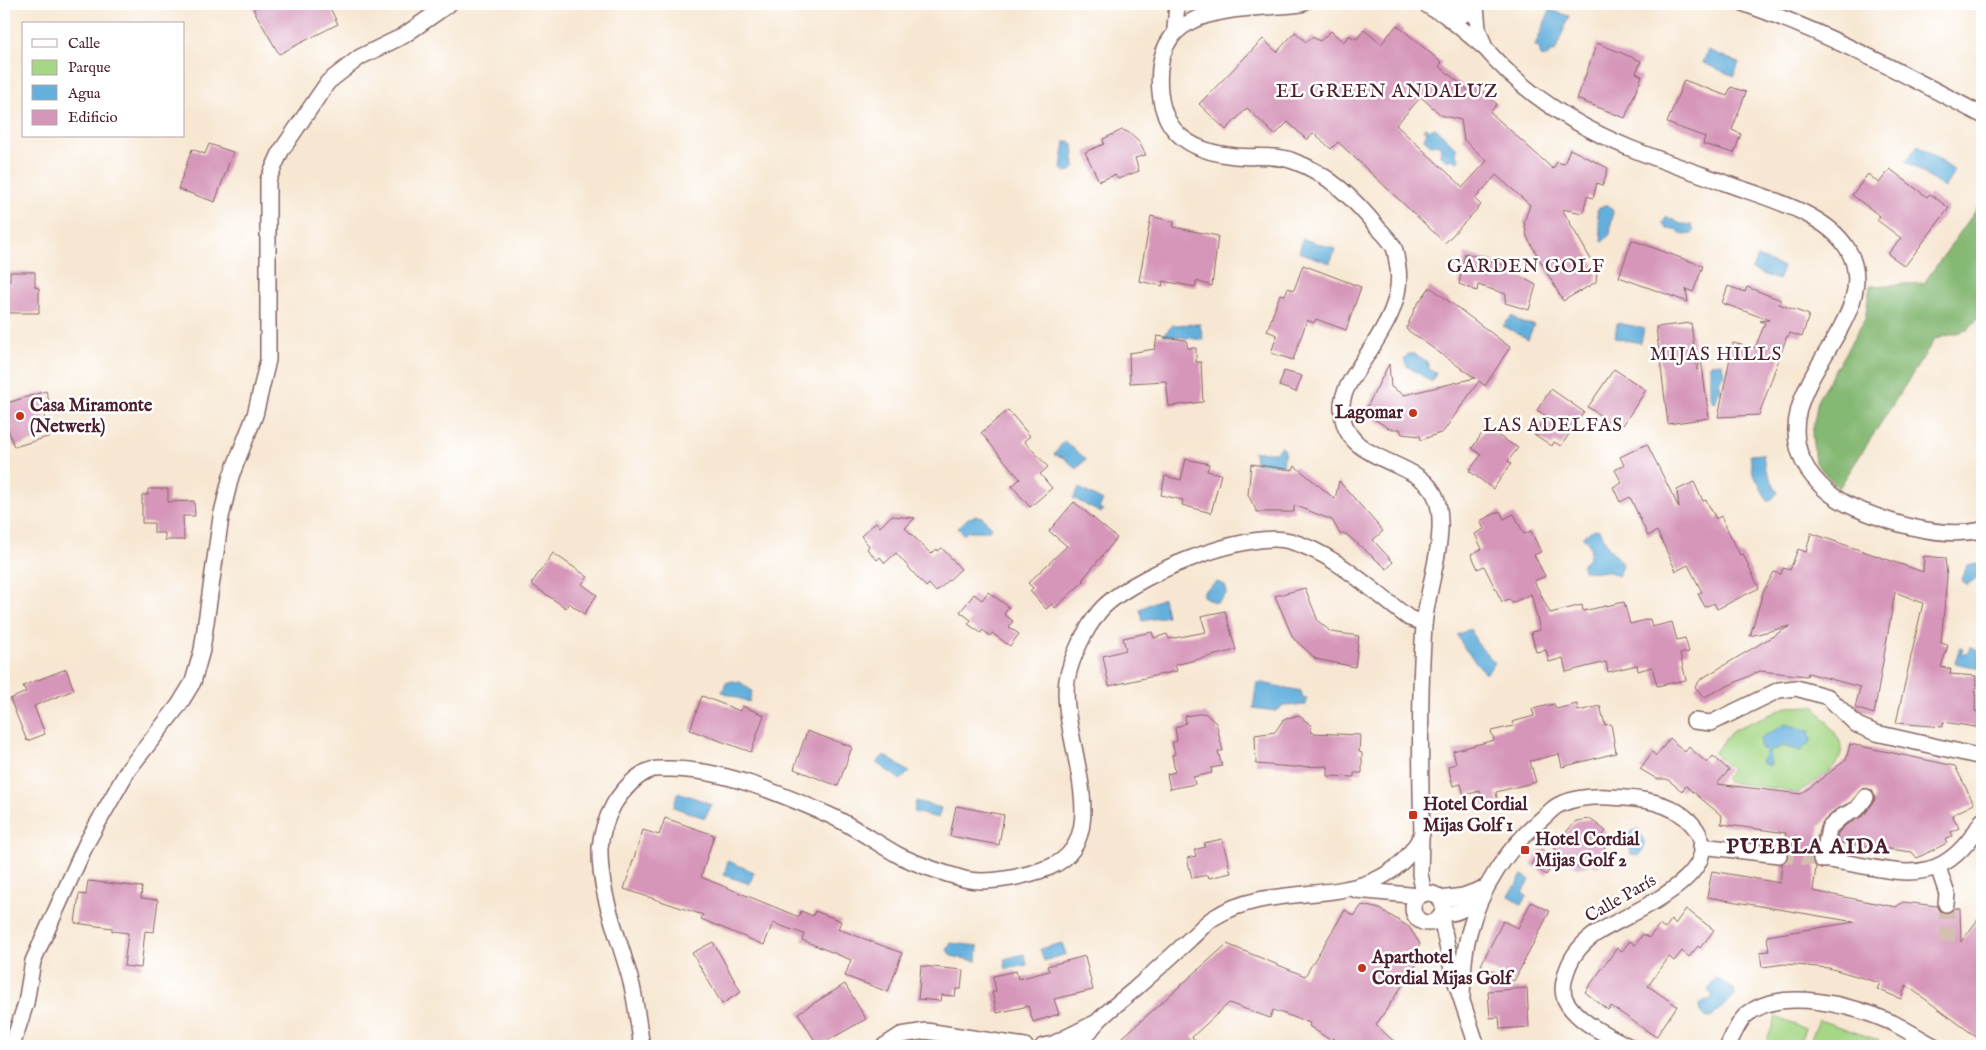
<svg xmlns="http://www.w3.org/2000/svg" width="1986" height="1050" font-family="'IM FELL English',serif">
  <rect width="100%" height="100%" fill="#fff"/>
  <filter id="ink" filterUnits="userSpaceOnUse"><feTurbulence type="fractalNoise" baseFrequency=".02" numOctaves="2"/><feDisplacementMap in="SourceGraphic" scale="10" xChannelSelector="R" yChannelSelector="G"/><feConvolveMatrix kernelMatrix="1 2 1 2 8 2 1 2 1" color-interpolation-filters="sRGB"/></filter>
  <filter id="wash" filterUnits="userSpaceOnUse"><feTurbulence type="fractalNoise" baseFrequency=".0096" numOctaves="4" result="noise"/><feDisplacementMap in="SourceGraphic" scale="20" xChannelSelector="R" yChannelSelector="G"/><feGaussianBlur stdDeviation="1.12" result="paint"/><feColorMatrix in="noise" values="0 0 0 0 0 0 0 0 0 0 0 0 0 0 0 0 0 1.4 0 .05"/><feComposite in="paint" operator="in"/></filter>
  <g filter="url(#wash)">
    <rect width="100%" height="100%" fill="#f7e7d2"/>
    <g fill="#a5d786" stroke="#787b58">
      <path d="M1815,706C1822,717 1835,730 1840,742C1849,766 1811,783 1795,794L1782,789L1727,782L1725,779L1732,770L1714,753L1733,730L1787,707Z"/>
      <polygon points="1776,1017 1805,1029 1798,1046 1765,1046"/>
      <polygon points="1819,1020 1878,1040 1888,1046 1808,1046"/>
    </g>
    <polygon fill="#84b873" stroke="#676c4f" points="1982,192 1982,315 1967,330 1935,339 1839,488 1815,463 1812,434 1818,399 1865,319 1870,286 1924,283 1981,203"/>
    <g fill="#63b0dd" stroke="#566884">
      <polygon points="1550,10 1569,16 1555,52 1551,51 1547,57 1541,56 1539,48 1535,46"/>
      <polygon points="1708,50 1739,63 1734,76 1703,63"/>
      <polygon points="1425,127 1429,130 1436,128 1457,149 1456,154 1460,159 1457,162 1452,159 1447,161 1440,155 1441,148 1438,144 1431,145 1424,139 1427,132 1423,129"/>
      <polygon points="1070,141 1073,145 1075,167 1071,171 1066,172 1061,168 1065,142"/>
      <polygon points="1918,145 1955,171 1944,188 1906,161"/>
      <polygon points="1604,205 1608,205 1613,211 1610,234 1604,241 1602,241 1597,210"/>
      <polygon points="1667,217 1681,224 1691,225 1694,230 1692,234 1683,235 1676,229 1667,229 1663,225 1663,222"/>
      <polygon points="1303,239 1335,249 1330,263 1299,252"/>
      <polygon points="1757,257 1783,267 1778,280 1752,270"/>
      <polygon points="1512,316 1522,323 1534,325 1528,339 1503,326"/>
      <polygon points="1617,323 1644,328 1641,343 1615,338"/>
      <polygon points="1200,324 1203,340 1163,335 1173,325"/>
      <polygon points="1408,354 1414,354 1427,362 1430,370 1436,372 1432,382 1407,366 1404,360"/>
      <polygon points="1722,363 1724,375 1719,381 1721,390 1717,393 1716,402 1713,402 1710,397 1710,364"/>
      <polygon points="1064,441 1086,459 1077,469 1063,457 1054,455"/>
      <polygon points="1281,446 1285,450 1283,465 1255,463 1254,452 1276,452"/>
      <polygon points="1763,454 1765,468 1778,493 1768,502 1753,473 1750,455"/>
      <polygon points="1079,488 1103,501 1099,508 1103,510 1101,513 1073,498"/>
      <polygon points="977,516 982,517 992,527 988,531 968,531 964,535 958,528 968,518"/>
      <path d="M1594,529L1599,530L1609,548L1623,563L1618,576L1610,572L1583,571L1582,564C1593,556 1594,546 1582,537Z"/>
      <polygon points="1982,564 1982,575 1966,585 1962,580 1967,565"/>
      <polygon points="1217,582 1225,585 1227,593 1218,602 1213,602 1203,596 1203,592"/>
      <polygon points="1163,598 1167,616 1143,621 1140,609"/>
      <polygon points="1470,629 1477,643 1495,663 1486,674 1465,649 1457,635"/>
      <polygon points="1970,647 1982,653 1978,668 1955,663 1960,648 1963,649 1961,655 1968,653"/>
      <polygon points="732,681 740,682 752,691 749,702 722,692 726,683"/>
      <polygon points="1257,682 1301,691 1303,699 1307,698 1306,705 1284,706 1276,711 1253,708"/>
      <polygon points="1786,724 1809,731 1811,741 1801,751 1782,746 1769,752 1771,765 1766,765 1761,762 1767,751 1760,748 1760,738"/>
      <polygon points="884,755 909,772 901,780 876,763"/>
      <polygon points="678,792 711,804 705,818 673,807"/>
      <polygon points="916,801 941,808 938,818 914,812"/>
      <path d="M1639,829C1644,839 1648,847 1639,856L1631,854L1627,835L1631,831Z"/>
      <polygon points="728,861 754,872 750,884 724,875"/>
      <polygon points="1522,875 1530,880 1522,893 1527,896 1522,905 1509,896"/>
      <polygon points="951,943 978,946 977,961 951,956 947,950"/>
      <polygon points="1062,943 1066,954 1044,961 1040,949"/>
      <polygon points="1024,954 1027,965 1006,969 1004,959"/>
      <polygon points="1716,978 1734,989 1735,995 1712,1017 1707,1018 1700,1012 1699,1005 1704,1001 1712,999 1712,994 1708,991"/>
    </g>
    <g id="blocks">
      <g fill="#d696b9" fill-rule="evenodd">
        <polygon points="263,4 328,4 338,24 279,54 253,9"/>
        <path d="M1397,25L1442,63L1439,66L1469,91L1474,84L1497,104L1490,112L1553,169L1557,162L1564,164L1570,149L1608,168L1603,185L1597,183L1593,198L1587,196L1583,213L1562,209L1597,270L1596,282L1563,301L1527,237L1524,222L1530,205L1496,175L1475,199L1481,205L1445,243L1338,142L1331,149L1314,133L1307,140L1288,122L1275,135L1247,108L1226,130L1199,104L1263,39L1277,52L1295,32L1306,42L1312,37L1320,41L1331,31L1343,42L1349,36L1357,39L1364,30L1381,44ZM1421,97L1441,115L1461,120L1464,140L1487,161L1463,187L1396,125Z"/>
        <polygon points="1597,43 1641,61 1636,73 1642,76 1625,118 1577,99"/>
        <polygon points="1684,80 1727,96 1731,87 1746,92 1732,130 1741,134 1734,153 1703,144 1705,137 1667,123"/>
        <polygon points="1122,130 1128,132 1139,142 1146,155 1135,158 1139,171 1118,179 1115,175 1099,181 1085,152 1104,144 1103,139"/>
        <polygon points="209,144 233,152 215,202 178,189 192,149 205,154"/>
        <polygon points="1890,169 1927,197 1930,194 1949,208 1905,266 1888,254 1901,238 1877,220 1880,216 1852,195 1868,174 1879,183"/>
        <polygon points="1151,216 1174,222 1173,227 1218,236 1212,286 1196,281 1196,287 1162,281 1163,286 1139,281"/>
        <polygon points="1632,240 1703,266 1693,292 1686,289 1688,302 1619,277"/>
        <polygon points="1465,253 1509,267 1512,272 1536,285 1529,310 1505,303 1506,294 1478,285 1477,291 1459,284"/>
        <polygon points="1303,265 1361,287 1346,330 1316,319 1314,323 1307,320 1293,360 1271,353 1277,335 1267,331 1280,294 1285,295 1288,288 1294,290"/>
        <polygon points="10,272 35,272 35,287 39,288 39,313 5,313 4,281 10,281"/>
        <polygon points="1728,286 1745,292 1747,287 1781,300 1779,304 1809,315 1802,337 1790,333 1789,336 1787,336 1759,415 1718,417 1733,343 1755,348 1765,323 1760,321 1769,320 1722,303"/>
        <polygon points="1430,287 1510,347 1485,386 1479,381 1443,432 1421,440 1420,436 1402,434 1400,429 1390,429 1374,419 1367,407 1389,364 1391,387 1404,395 1475,378 1406,329 1416,306"/>
        <polygon points="1691,323 1697,370 1701,359 1709,418 1668,424 1656,327"/>
        <polygon points="1157,336 1186,340 1188,348 1196,348 1196,362 1201,362 1203,402 1169,406 1166,381 1130,383 1129,353 1155,349"/>
        <polygon points="1614,369 1646,390 1623,425 1616,420 1613,424 1588,407"/>
        <polygon points="1284,371 1302,376 1296,392 1279,386"/>
        <polygon points="1551,389 1584,412 1561,446 1554,442 1552,446 1534,434 1546,416 1537,410"/>
        <polygon points="46,391 51,407 42,410 51,436 14,447 4,417 4,404"/>
        <polygon points="1008,410 1030,436 1024,441 1048,467 1040,474 1052,488 1030,507 1012,486 1020,479 981,433"/>
        <polygon points="1486,428 1518,448 1508,461 1511,464 1493,489 1469,471 1481,455 1472,448"/>
        <polygon points="1647,444 1679,508 1677,490 1694,482 1703,501 1706,500 1716,519 1721,516 1740,555 1743,554 1759,588 1717,609 1714,603 1705,607 1698,594 1702,592 1688,565 1676,571 1657,531 1648,536 1630,497 1620,502 1613,487 1622,483 1615,470 1624,465 1620,457"/>
        <polygon points="1186,459 1209,464 1207,471 1221,474 1211,513 1182,505 1183,500 1161,495 1165,476 1181,480"/>
        <polygon points="1251,464 1293,470 1295,466 1335,499 1339,481 1383,531 1373,540 1393,562 1387,569 1346,534 1340,534 1332,520 1294,505 1294,512 1257,512 1248,495"/>
        <polygon points="148,489 168,489 168,502 194,501 195,516 183,516 184,540 165,540 165,533 154,533 154,523 142,523 142,495 148,495"/>
        <polygon points="1074,502 1117,538 1083,579 1084,581 1055,608 1052,604 1046,609 1030,591 1033,588 1028,583 1067,546 1049,531"/>
        <polygon points="1500,511 1504,519 1514,514 1524,534 1531,531 1541,552 1534,555 1545,576 1534,581 1550,613 1582,605 1583,611 1624,602 1630,624 1650,619 1652,627 1672,622 1677,640 1685,638 1689,652 1680,654 1686,680 1657,686 1652,667 1638,671 1637,665 1608,672 1606,662 1566,672 1563,658 1549,662 1546,650 1536,652 1531,632 1540,630 1531,594 1512,603 1509,599 1502,602 1484,566 1478,569 1471,554 1482,549 1475,534 1484,529 1480,521"/>
        <polygon points="891,516 915,518 905,528 931,554 937,549 938,551 942,548 961,569 936,592 929,584 926,587 896,553 885,563 880,557 877,560 867,549 869,546 861,536 876,522 880,527"/>
        <polygon points="1811,533 1923,572 1924,556 1945,558 1947,577 1941,643 1948,645 1941,667 1951,669 1950,674 1976,676 1975,711 1982,714 1982,728 1943,722 1943,727 1896,723 1923,603 1895,592 1874,714 1855,708 1860,687 1808,673 1807,676 1760,671 1704,697 1695,687 1701,679 1790,626 1750,636 1763,592 1774,572 1781,574 1783,568 1790,570 1798,549 1806,552"/>
        <polygon points="553,553 588,577 582,584 597,595 584,614 569,603 566,608 531,584"/>
        <polygon points="1305,588 1318,621 1331,632 1359,636 1355,667 1316,659 1293,638 1275,596"/>
        <polygon points="988,592 1009,607 1004,614 1013,621 1009,627 1019,634 1010,646 992,633 990,636 983,630 981,633 968,624 971,620 960,612 974,594 982,600"/>
        <polygon points="1225,611 1236,650 1175,665 1177,671 1109,686 1103,656 1126,650 1123,638 1152,632 1154,638 1167,634 1169,639 1206,632 1201,616"/>
        <polygon points="66,669 74,690 34,706 45,734 27,741 10,699 26,692 23,686"/>
        <polygon points="702,696 740,711 742,706 764,715 751,752 690,730"/>
        <polygon points="1554,704 1556,709 1577,704 1578,711 1600,706 1605,725 1611,724 1616,753 1562,767 1559,754 1530,761 1536,782 1496,792 1498,803 1484,806 1480,791 1464,795 1461,784 1453,786 1448,766 1456,764 1453,751 1494,740 1491,731 1513,726 1512,722 1534,716 1532,709"/>
        <polygon points="1205,713 1216,723 1223,751 1218,751 1222,766 1211,768 1212,773 1193,777 1195,784 1170,789 1167,774 1175,772 1172,755 1175,754 1172,743 1177,741 1175,728 1186,723 1185,716"/>
        <polygon points="1298,715 1310,724 1312,733 1360,735 1359,752 1362,753 1362,773 1354,773 1354,777 1328,776 1328,766 1293,767 1256,764 1255,735 1275,732 1283,720"/>
        <polygon points="807,731 852,747 838,786 794,769"/>
        <polygon points="1670,738 1685,752 1689,747 1707,763 1713,756 1729,770 1717,784 1801,794 1846,760 1850,744 1955,766 1974,804 1952,815 1959,828 1951,832 1953,836 1945,840 1947,843 1917,858 1912,852 1836,842 1838,833 1846,825 1864,815 1874,802 1875,798 1872,790 1863,788 1851,802 1835,810 1820,826 1812,858 1816,867 1813,891 1896,907 1903,902 1937,906 1945,913 1950,912 1954,908 1960,909 1961,942 1982,914 1982,1041 1906,985 1901,999 1877,989 1880,983 1829,968 1785,964 1762,967 1760,952 1769,951 1767,936 1855,922 1707,897 1712,871 1780,883 1782,864 1788,857 1784,847 1786,833 1721,824 1722,816 1686,786 1682,791 1667,779 1657,779 1640,769 1652,752 1656,756"/>
        <polygon points="956,806 1004,815 999,845 950,836"/>
        <polygon points="665,818 714,835 701,877 799,917 801,911 813,916 815,911 841,921 838,929 902,953 888,992 845,976 851,960 802,940 804,934 773,923 764,945 701,919 703,915 624,889 643,830 659,835"/>
        <polygon points="1590,819 1606,831 1603,835 1605,849 1609,852 1597,867 1593,864 1578,868 1553,847 1576,821"/>
        <polygon points="1222,839 1231,873 1209,878 1208,875 1192,878 1187,858 1196,856 1194,850 1205,847 1204,843"/>
        <polygon points="1541,849 1557,860 1546,875 1531,864"/>
        <polygon points="88,881 142,887 141,898 158,900 154,932 145,931 141,968 124,966 128,933 112,931 112,928 75,923 79,894 86,895"/>
        <polygon points="1531,902 1550,911 1514,981 1481,965 1503,921 1518,928"/>
        <polygon points="1362,905 1380,909 1409,927 1420,944 1413,954 1420,959 1376,1025 1399,1046 1342,1046 1333,1038 1330,1040 1309,1026 1310,1023 1273,1010 1270,1018 1229,1003 1192,1037 1201,1046 1113,1046 1227,944 1305,976 1345,910 1354,916"/>
        <polygon points="1686,909 1714,930 1700,948 1698,946 1689,957 1682,951 1674,961 1669,957 1648,986 1677,1006 1656,1037 1611,1006 1608,1010 1585,992 1617,948 1622,951 1630,941 1635,945 1643,934 1649,938 1659,925 1665,929 1671,920 1675,924"/>
        <polygon points="713,942 741,992 722,1004 692,953"/>
        <polygon points="1085,956 1093,990 1054,999 1059,1014 1033,1022 1028,1006 997,1013 992,992 996,992 993,976 1016,971 1018,979 1049,971 1047,966"/>
        <polygon points="921,966 963,970 961,989 956,989 955,996 941,995 940,1001 918,999"/>
        <polygon points="845,984 866,1019 818,1046 798,1013"/>
        <polygon points="1527,988 1529,1027 1500,1029 1499,1017 1490,1018 1488,991"/>
      </g>
    </g>
  </g>
  <g filter="url(#ink)">
    <use href="#blocks" fill-opacity="0" stroke="#876565" stroke-width="1"/>
    <g fill="none" stroke-linecap="round" stroke-linejoin="round">
      <g stroke="#d4bfb1" stroke-width="15" stroke-dasharray="15 8" stroke-linecap="butt">
        <polyline points="1779,855 1821,859"/>
        <polyline points="1946,904 1948,945"/>
      </g>
      <defs>
        <g id="street">
          <path d="M1425,4C1442,16 1463,23 1477,4"/>
          <path d="M1745,4C1828,33 1904,74 1982,115"/>
          <polyline points="1445,15 1485,48 1478,29 1476,6"/>
          <polyline points="1175,29 1177,4"/>
          <path d="M1485,48C1524,94 1576,126 1632,149C1662,161 1694,172 1725,183C1763,197 1825,212 1847,248C1891,320 1756,389 1808,470C1823,492 1841,503 1865,512C1900,526 1945,538 1982,530"/>
          <polyline points="1694,721 1711,723 1779,690 1796,688 1828,697 1857,725 1876,733 1982,757"/>
          <polyline points="1421,838 1420,874 1424,894"/>
          <polyline points="1701,846 1779,855"/>
          <path d="M1821,859C1892,867 1938,898 1982,821"/>
          <polyline points="1823,860 1829,828 1841,817 1857,809 1866,797"/>
          <polyline points="1938,867 1947,894 1946,904"/>
          <polyline points="1356,890 1420,896"/>
          <circle cx="1428" cy="908" r="15"/>
          <polyline points="1440,899 1463,896 1482,889"/>
          <path d="M1443,913C1458,915 1471,906 1480,893"/>
          <polyline points="1441,917 1453,974 1477,1046"/>
          <path d="M1462,997C1463,976 1463,954 1469,933C1480,889 1508,847 1543,818C1549,813 1554,806 1561,804C1577,797 1592,796 1609,797C1638,798 1672,801 1692,824C1737,875 1622,915 1594,935C1580,945 1569,960 1565,977C1563,984 1562,992 1565,999C1576,1022 1607,1035 1628,1046"/>
          <polyline points="12,1046 26,1003 33,961 87,842 128,770 179,705 193,682 202,650 221,517 231,476 255,415 268,360 268,180 281,151 328,82 360,57 403,36 449,4"/>
          <path d="M639,1046L641,1040C638,1022 636,1004 632,986C621,940 599,898 600,848C601,833 607,817 614,804C623,790 633,778 648,771C653,768 661,769 667,769C721,768 781,794 829,815C854,826 876,843 900,856C919,865 943,873 964,879C988,885 1027,876 1050,867C1118,839 1058,733 1067,680C1071,657 1085,630 1099,612C1126,578 1247,529 1290,541C1336,554 1372,591 1409,618L1424,623"/>
          <polyline points="884,1046 901,1035 926,1031 1025,1046"/>
          <polyline points="1043,1046 1053,1044 1095,1023"/>
          <path d="M1082,1046C1090,1022 1118,1004 1136,988C1154,972 1172,956 1190,939C1198,932 1206,922 1215,917C1283,874 1379,920 1422,834C1420,765 1419,694 1424,626C1427,587 1448,536 1437,500C1422,456 1343,467 1342,409C1341,396 1349,383 1356,372C1377,338 1406,304 1397,262C1396,257 1396,250 1393,246C1389,239 1383,233 1378,228C1355,200 1328,173 1293,161C1275,154 1254,158 1235,156C1195,152 1164,136 1160,92C1151,0 1236,12 1301,4"/>
          <path d="M1728,1046C1732,1037 1738,1023 1745,1016C1780,985 1855,1006 1893,1023C1907,1030 1920,1039 1934,1046"/>
        </g>
      </defs>
      <use href="#street" stroke="#876565" stroke-width="18"/>
      <use href="#street" stroke="#fff" stroke-width="15"/>
    </g>
  </g>
  <g fill="#c8321e" stroke="#fff" stroke-width="2">
    <circle cx="1413" cy="413" r="5"/>
    <circle cx="20" cy="416" r="5"/>
    <rect x="1408" y="810" width="10" height="10" rx="2.5"/>
    <rect x="1520" y="845" width="10" height="10" rx="2.5"/>
    <circle cx="1362" cy="968" r="5"/>
  </g>
  <g text-anchor="middle" dominant-baseline="central" stroke-width="5" stroke-linejoin="round" paint-order="stroke">
    <g font-size="18" font-weight="bold" fill="#4a1f2b" stroke="#fff" text-anchor="start">
      <text x="30" y="406">Casa Miramonte<tspan x="30" dy="21">(Netwerk)</tspan></text>
      <text x="1403" y="413" text-anchor="end">Lagomar</text>
      <text x="1423" y="805">Hotel Cordial<tspan x="1423" dy="21">Mijas Golf 1</tspan></text>
      <text x="1535" y="840">Hotel Cordial<tspan x="1535" dy="21">Mijas Golf 2</tspan></text>
      <text x="1372" y="958">Aparthotel<tspan x="1372" dy="21">Cordial Mijas Golf</tspan></text>
    </g>
    <g font-size="18" fill="#4a1f2b" stroke="#fff">
      <text transform="translate(1621 899) rotate(-30)">Calle París</text>
    </g>
    <g font-size="19" letter-spacing="1" fill="#4a1f2b" stroke="#fff">
      <text x="1387" y="92">EL GREEN ANDALUZ</text>
      <text x="1526" y="267">GARDEN GOLF</text>
      <text x="1716" y="355">MIJAS HILLS</text>
      <text x="1553" y="426">LAS ADELFAS</text>
    </g>
    <g font-size="22" font-weight="bold" letter-spacing="1" fill="#4a1f2b" stroke="#fff">
      <text x="1808" y="847">PUEBLA AIDA</text>
    </g>
  </g>
  <rect width="1986" height="1050" fill="none" stroke="#fff" stroke-width="20"/>
  <rect x="22" y="22" width="162" height="115" fill="#ffffff" stroke="#b7a5aa"/>
  <rect x="32" y="39" width="25" height="8" fill="#ffffff" stroke="#b7a5aa"/>
  <text x="68" y="48" font-size="15" fill="#4a1f2b">Calle</text>
  <rect x="32" y="60" width="25" height="15" fill="#a5d786" stroke="#b7a5aa"/>
  <text x="68" y="72" font-size="15" fill="#4a1f2b">Parque</text>
  <rect x="32" y="85" width="25" height="15" fill="#63b0dd" stroke="#b7a5aa"/>
  <text x="68" y="98" font-size="15" fill="#4a1f2b">Agua</text>
  <rect x="32" y="110" width="25" height="15" fill="#d696b9" stroke="#b7a5aa"/>
  <text x="68" y="122" font-size="15" fill="#4a1f2b">Edificio</text>
</svg>
